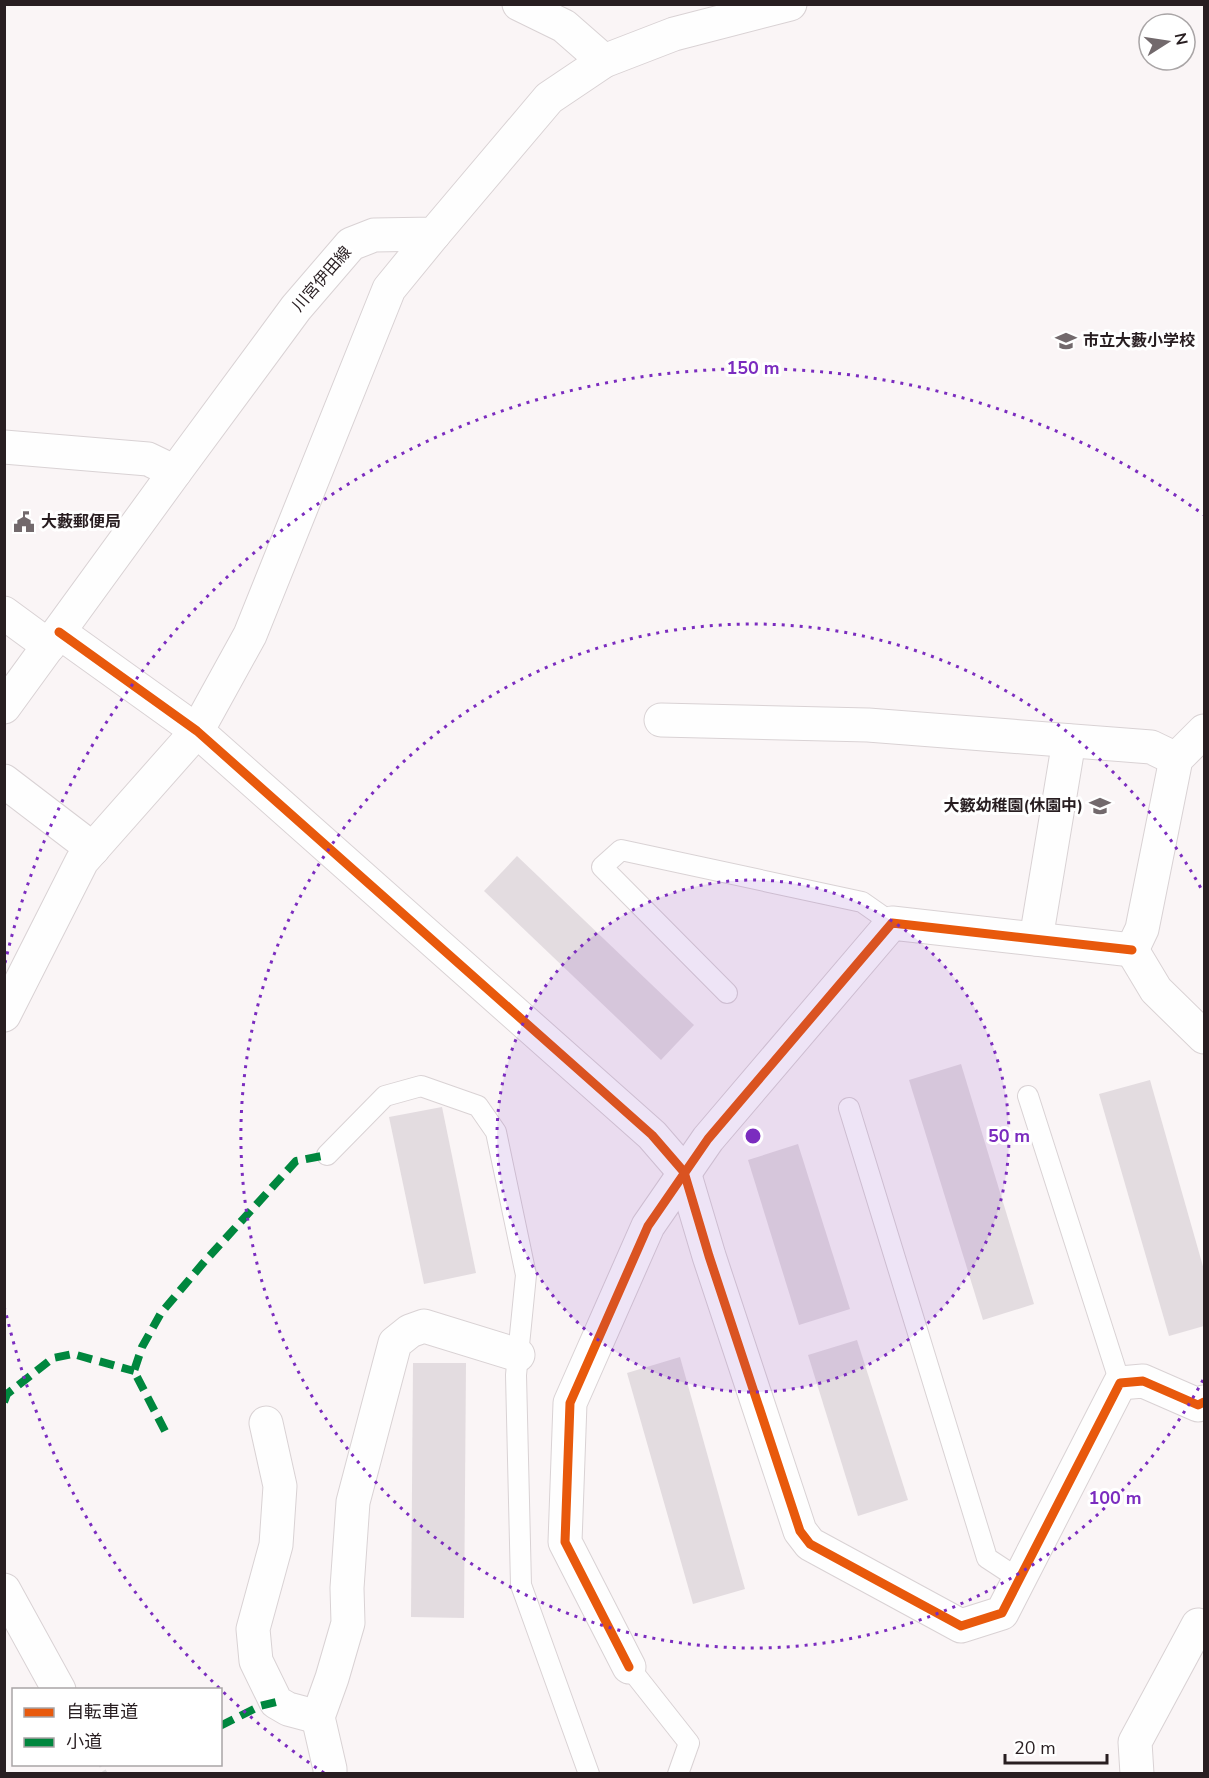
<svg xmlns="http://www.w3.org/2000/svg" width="1209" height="1778" font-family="'Nunito Sans','Noto Sans JP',sans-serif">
  <rect width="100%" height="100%" fill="#faf5f6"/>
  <g fill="#e3dce0">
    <polygon points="517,856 694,1025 661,1060 484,891"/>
    <polygon points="961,1064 1034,1304 983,1320 909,1080"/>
    <polygon points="1150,1080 1204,1270 1204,1326 1169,1336 1099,1094"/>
    <polygon points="442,1107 476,1273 424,1284 389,1117"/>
    <polygon points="798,1144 850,1309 799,1325 748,1160"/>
    <polygon points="857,1340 908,1500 858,1516 808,1355"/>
    <polygon points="680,1357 745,1589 693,1604 627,1373"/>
    <polygon points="413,1363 466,1363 464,1618 411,1617"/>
  </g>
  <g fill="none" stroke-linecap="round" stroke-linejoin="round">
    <defs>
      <g id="lane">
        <polyline points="727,993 602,867 621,850 862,902 892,923"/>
        <polyline points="1028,1096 1120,1383"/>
        <polyline points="849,1108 987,1558 1019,1579"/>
        <polyline points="327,1155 385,1096 421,1086 478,1106 496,1132 526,1275 516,1375 521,1585 589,1774"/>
        <polyline points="629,1667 689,1743 678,1774"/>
      </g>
      <g id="street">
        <polyline points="519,4 564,26 604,61"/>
        <polyline points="4,447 148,459 175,472"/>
        <polyline points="4,613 49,646"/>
        <polyline points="59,632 197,731 652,1135 684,1172 709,1256 800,1531 810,1544 961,1626 1002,1613 1120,1383 1143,1381 1198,1405 1204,1402"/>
        <polyline points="661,720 868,725 1151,747 1176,759"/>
        <polyline points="4,781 93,849"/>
        <polyline points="1036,939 1069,741"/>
        <polyline points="1132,950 1142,929 1176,759 1204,731"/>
        <polyline points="1132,950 1156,990 1204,1037"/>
        <polyline points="4,1015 82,861 197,731 250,635 389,289 434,234"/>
        <polyline points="266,1423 280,1486 276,1545 253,1629 256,1661 276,1702 288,1709 318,1717"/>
        <polyline points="4,1590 59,1690"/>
        <polyline points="629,1667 565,1542 570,1403 648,1226 708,1139 892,923 1132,950"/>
        <polyline points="330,1774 330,1769 318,1717 332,1678 348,1623 347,1588 353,1502 395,1343 410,1331 424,1326 518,1355"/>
        <polyline points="1137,1774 1135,1742 1198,1625"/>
      </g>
      <polyline id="secondary" points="4,707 175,472 296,308 351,244 374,235 434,234 549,98 604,61 674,34 790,4"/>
    </defs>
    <use href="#lane" stroke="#d9d2d4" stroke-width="22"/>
    <use href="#street" stroke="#d9d2d4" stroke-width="35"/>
    <use href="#secondary" stroke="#d9d2d4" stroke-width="35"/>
    <polyline stroke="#e0dfdf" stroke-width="4" stroke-dasharray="3 4.5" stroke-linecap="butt" points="100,1764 106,1774"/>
    <use href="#lane" stroke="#fefefe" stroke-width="20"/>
    <use href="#street" stroke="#fefefe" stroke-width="33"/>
    <use href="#secondary" stroke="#fefefe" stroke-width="33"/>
    <g stroke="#00873e" stroke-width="8" stroke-dasharray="15 8" stroke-linecap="butt">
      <polyline points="4,1402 7,1394 53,1358 73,1354 134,1371"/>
      <polyline points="165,1431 134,1371 142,1347 161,1313 205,1261 296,1161 327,1155"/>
      <polyline points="220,1726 260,1706 276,1702"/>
    </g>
    <defs>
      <g id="cycleway">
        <polyline points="59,632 197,731 652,1135 684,1172 709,1256 800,1531 810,1544 961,1626 1002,1613 1120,1383 1143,1381 1198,1405 1204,1402"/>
        <polyline points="629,1667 565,1542 570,1403 648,1226 708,1139 892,923 1132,950"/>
      </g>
    </defs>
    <use href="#cycleway" stroke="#fff" stroke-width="13"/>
    <use href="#cycleway" stroke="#e8590c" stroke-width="9"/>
  </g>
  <circle cx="753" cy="1136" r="256" fill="#7b2cbf" fill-opacity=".12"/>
  <g fill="none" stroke="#7b2cbf" stroke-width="3" stroke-dasharray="3 6">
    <circle cx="753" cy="1136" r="256"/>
    <path d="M1203 1380A512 512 0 1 1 1203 892"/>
    <path d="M324 1773A768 768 0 0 1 5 1309M5 963A768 768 0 0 1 1204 515"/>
  </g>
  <defs>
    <symbol id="school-bare" viewBox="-9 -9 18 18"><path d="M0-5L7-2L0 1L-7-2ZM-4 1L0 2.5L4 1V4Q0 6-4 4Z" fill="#72696c" stroke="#fff" stroke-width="2.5" paint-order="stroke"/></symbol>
    <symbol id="civic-bare" viewBox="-9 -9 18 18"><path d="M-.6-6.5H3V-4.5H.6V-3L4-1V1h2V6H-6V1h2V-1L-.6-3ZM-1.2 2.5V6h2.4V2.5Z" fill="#72696c" stroke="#fff" stroke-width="2.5" paint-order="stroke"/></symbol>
  </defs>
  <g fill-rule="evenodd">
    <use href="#school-bare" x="1051" y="326" width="30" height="30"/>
    <use href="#civic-bare" x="9" y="507" width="30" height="30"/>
    <use href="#school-bare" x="1085" y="791" width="30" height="30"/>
  </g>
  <g text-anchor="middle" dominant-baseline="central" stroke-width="6" stroke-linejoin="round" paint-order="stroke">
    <g font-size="16" fill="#281e21" stroke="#fff">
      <text transform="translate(322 279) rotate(-49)">川宮伊田線</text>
    </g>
    <g font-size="16" font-weight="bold" fill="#281e21" stroke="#fff" text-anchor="start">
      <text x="1083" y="341">市立大藪小学校</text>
      <text x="41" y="522">大藪郵便局</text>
      <text x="1083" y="806" text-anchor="end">大籔幼稚園(休園中)</text>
    </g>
  </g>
  <circle cx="753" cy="1136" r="9" fill="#7b2cbf" stroke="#fff" stroke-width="3"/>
  <g font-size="18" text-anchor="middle" font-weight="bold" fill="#7b2cbf" stroke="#fff" stroke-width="6" stroke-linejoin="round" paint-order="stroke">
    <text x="753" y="374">150 m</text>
    <text x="1009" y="1142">50 m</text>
    <text x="1115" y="1504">100 m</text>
  </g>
  <rect width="1209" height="1778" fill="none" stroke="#281e21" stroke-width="12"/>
  <rect x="12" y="1688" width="210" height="78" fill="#ffffff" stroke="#a9a5a6" stroke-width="1.5"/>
  <rect x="24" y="1708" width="30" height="9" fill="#e8590c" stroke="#a9a5a6" stroke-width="1.5"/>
  <text x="66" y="1718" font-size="18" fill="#281e21">自転車道</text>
  <rect x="24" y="1738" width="30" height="9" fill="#00873e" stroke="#a9a5a6" stroke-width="1.5"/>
  <text x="66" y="1748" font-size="18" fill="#281e21">小道</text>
  <g transform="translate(1167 42) rotate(78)"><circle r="28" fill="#ffffff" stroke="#a9a5a6" stroke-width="1.5"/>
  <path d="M0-4.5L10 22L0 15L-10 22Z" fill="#72696c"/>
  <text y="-9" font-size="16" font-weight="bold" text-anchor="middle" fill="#281e21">N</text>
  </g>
  <path d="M1005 1754v9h102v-9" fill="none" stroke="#281e21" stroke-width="3"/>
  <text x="1014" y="1754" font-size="18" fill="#281e21" stroke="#ffffff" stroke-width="4.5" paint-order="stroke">20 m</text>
</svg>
